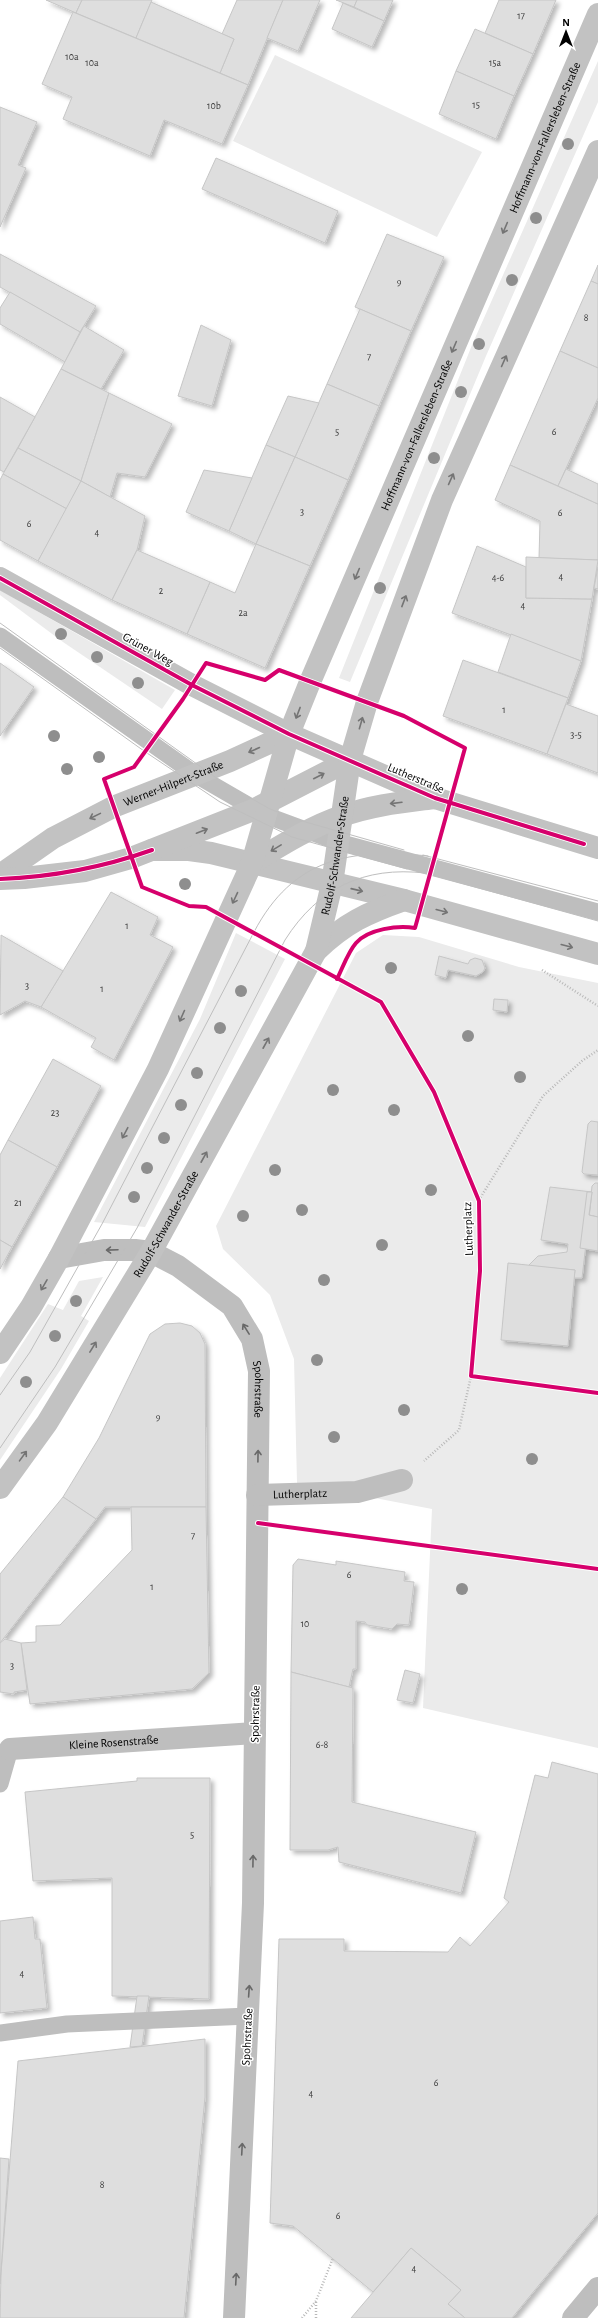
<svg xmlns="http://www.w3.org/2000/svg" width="598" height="2318" font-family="'Alegreya Sans',sans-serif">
  <defs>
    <filter id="shadow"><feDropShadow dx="3.5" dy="3.5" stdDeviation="2" flood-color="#0004"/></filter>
  </defs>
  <rect width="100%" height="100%" fill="#fff"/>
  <g fill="#ebebeb">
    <polygon points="275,55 482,152 437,237 233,141"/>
    <polygon points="598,61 598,102 486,356 350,682 339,678 472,345"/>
    <polygon points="0,590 175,690 162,709 63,642 0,595"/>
    <polygon points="236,933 285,959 145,1227 94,1222 200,1019"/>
    <polygon points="383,935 419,937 519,967 598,983 598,1748 423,1708 432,1509 297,1483 294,1359 270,1295 223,1249 216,1226 356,953"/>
    <polygon points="103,1277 81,1316 89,1321 61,1369 0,1460 0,1378 48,1304 63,1310 79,1281"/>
  </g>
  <g fill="#dedede" stroke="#c6c6c6" filter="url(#shadow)">
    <polygon points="46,0 82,0 76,13"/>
    <polygon points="82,0 152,0 136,38 76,13"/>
    <polygon points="237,0 283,0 248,85 220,73 234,39 222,34"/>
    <polygon points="283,0 320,0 298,51 267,38"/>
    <polygon points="336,0 357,0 354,7"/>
    <polygon points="357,0 393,0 384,21 354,7"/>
    <polygon points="499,0 556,0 533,54 485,33"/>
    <polygon points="151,2 234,39 220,73 136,38"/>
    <polygon points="343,3 384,21 372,47 332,29"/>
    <polygon points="73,12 248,85 222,144 164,120 150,156 63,119 72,97 42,84"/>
    <polygon points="475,29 533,54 514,96 456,71"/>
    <polygon points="456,71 514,96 496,139 439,114"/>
    <polygon points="0,107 37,122 18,165 26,168 0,227"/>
    <polygon points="216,158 338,211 325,243 202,189"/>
    <polygon points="387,234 444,257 411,331 355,307"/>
    <polygon points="0,254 96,306 80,332 0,287"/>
    <polygon points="598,265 598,284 591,281"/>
    <polygon points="591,281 598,284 598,368 560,351"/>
    <polygon points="10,292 80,332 65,362 0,324 0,308"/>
    <polygon points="360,309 411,331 379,406 327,384"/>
    <polygon points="201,325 231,340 212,406 178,396"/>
    <polygon points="84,326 124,350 101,389 61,369"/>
    <polygon points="560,351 598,368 598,398 558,486 510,465"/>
    <polygon points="61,369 109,393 81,481 18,448"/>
    <polygon points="327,384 379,406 348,480 295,457"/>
    <polygon points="109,393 172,424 145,477 117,473 110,497 81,481"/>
    <polygon points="288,396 319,403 295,457 266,445"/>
    <polygon points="0,397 35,417 4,472 0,470"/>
    <polygon points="266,445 295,457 256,544 229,531"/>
    <polygon points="18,448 81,481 67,509 3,474"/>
    <polygon points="295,457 348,480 310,566 256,544"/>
    <polygon points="510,465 598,504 598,560 539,558 540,521 495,500"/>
    <polygon points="566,469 598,484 598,504 558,486"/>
    <polygon points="204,470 252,478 229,531 186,512"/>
    <polygon points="3,474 67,509 38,561 0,540 0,480"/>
    <polygon points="81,481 145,516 137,550 112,600 38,561"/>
    <polygon points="256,544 310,566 265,668 187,634 210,582 235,593"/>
    <polygon points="477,546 526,567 526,598 592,599 581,661 452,613"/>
    <polygon points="137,550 210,582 187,634 112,600"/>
    <polygon points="526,557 598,560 592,599 526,598"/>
    <polygon points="598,567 598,589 594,588"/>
    <polygon points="511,634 581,661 568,698 498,672"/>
    <polygon points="463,660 568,698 547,754 443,716"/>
    <polygon points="0,663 34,687 0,736"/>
    <polygon points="566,704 598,716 598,773 547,754"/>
    <polygon points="111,892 158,917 150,935 173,947 114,1060 91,1047 96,1038 41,1007"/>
    <polygon points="1,935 63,971 41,1007 25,1001 0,1015"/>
    <polygon points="439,956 468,964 470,960 475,958 482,960 485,968 483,972 476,976 448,970 446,978 435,975"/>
    <polygon points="494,999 508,1000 507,1012 493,1010"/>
    <polygon points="53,1059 101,1086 57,1167 8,1140"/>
    <polygon points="591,1121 598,1122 598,1175 584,1174 582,1172 588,1124"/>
    <polygon points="8,1140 57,1167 12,1247 0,1240 0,1155"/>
    <polygon points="595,1183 598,1183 598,1217 589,1215 592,1186"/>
    <polygon points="550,1187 592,1192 582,1278 574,1278 575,1270 528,1266 538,1256 567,1252 568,1244 541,1240"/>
    <polygon points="587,1192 592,1192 589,1215 598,1217 598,1251 580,1248"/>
    <polygon points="0,1240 12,1247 0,1269"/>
    <polygon points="508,1263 575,1270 568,1346 501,1340"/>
    <polygon points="180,1323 192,1326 200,1333 205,1344 206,1507 105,1507 96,1519 63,1497 99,1438 150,1334 165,1324"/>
    <polygon points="63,1497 96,1519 0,1643 0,1574"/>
    <polygon points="131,1507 206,1507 209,1673 192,1689 30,1704 21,1643 36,1642 36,1626 60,1625 132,1550"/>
    <polygon points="298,1559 336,1565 336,1561 405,1572 404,1581 414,1582 409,1625 397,1624 392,1629 367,1625 365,1622 356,1621 356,1669 353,1669 349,1687 291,1672 293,1565"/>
    <polygon points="5,1639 21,1643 27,1690 14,1692 14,1694 0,1692 0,1643"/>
    <polygon points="405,1670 420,1674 413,1703 397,1700"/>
    <polygon points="291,1672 353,1688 352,1802 476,1832 461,1893 339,1862 338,1847 328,1850 290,1850"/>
    <polygon points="552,1762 598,1774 598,2213 512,2318 465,2318 448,2304 461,2290 411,2248 373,2292 293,2226 270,2223 279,1939 344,1939 344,1951 448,1952 460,1937 470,1946 509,1902 504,1898 535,1775 548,1778"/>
    <polygon points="137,1778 210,1778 209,1999 112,1996 112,1878 33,1881 25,1792 137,1781"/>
    <polygon points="33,1917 35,1939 40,1939 47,2008 0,2013 0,1921"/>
    <polygon points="137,1996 149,1996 142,2046 130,2047"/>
    <polygon points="205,2039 205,2097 184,2318 0,2318 1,2273 18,2061"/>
    <polygon points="0,2158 9,2159 0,2284"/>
    <polygon points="411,2248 461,2290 448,2304 465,2318 351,2318"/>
  </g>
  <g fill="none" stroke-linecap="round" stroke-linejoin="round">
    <g stroke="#b9b9b9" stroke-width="2.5" stroke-dasharray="1 2" stroke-linecap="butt">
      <polyline points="166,721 175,709"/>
      <polyline points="189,906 200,907"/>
      <polyline points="542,970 598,1006"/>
      <polyline points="337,979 381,1002 434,1092 479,1201 480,1271 471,1376 459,1430 424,1461"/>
      <polyline points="479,1200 543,1096 582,1061 598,1050"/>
      <polyline points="471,1376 598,1393"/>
      <polyline points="302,2318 316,2301 333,2258"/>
      <polyline points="316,2318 316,2301"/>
    </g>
    <g stroke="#bebebe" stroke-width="17">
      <polyline points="0,636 196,775 265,815 338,842 598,912"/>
      <polyline points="0,1784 10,1749"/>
      <polyline points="0,2033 67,2024 248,2016"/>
    </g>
    <g stroke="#bebebe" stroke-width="22">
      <path id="s1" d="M59,1258L104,1250H135L151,1252L178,1266L232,1306L252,1339L259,1371L253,1903L234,2318"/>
      <path id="s2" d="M257,1495L357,1492L402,1480"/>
      <path id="s3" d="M10,1749L255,1733"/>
      <polyline points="573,2318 598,2288"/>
    </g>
    <g stroke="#c2c2c2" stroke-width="22">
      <polyline points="0,578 192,685 289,734 435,798 598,848"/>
      <polyline points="152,850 189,850 211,853 404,900 598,954"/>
      <path d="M252,863C280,846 310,827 342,816C372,805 404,802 435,798"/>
      <path id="s4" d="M0,875L53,838L113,807L230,761L289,734"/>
      <polyline points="0,879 24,878 85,871 131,858 253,810 350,760"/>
      <path d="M316,951C345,923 367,913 404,900"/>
      <path id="s5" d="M0,1353L31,1307L59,1258L158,1069L252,863L289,734L310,682L598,14"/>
      <path id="s6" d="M0,1488L47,1423L151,1252L316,951L332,884L350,760L367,702L442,500L598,151"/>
    </g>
    <g stroke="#bebebe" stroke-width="1">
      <polyline points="0,623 222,782 270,809 295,819 404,850"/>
      <polyline points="0,648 144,751 220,802 292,837 407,869"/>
      <polyline points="423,855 598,901"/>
      <polyline points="421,872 598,921"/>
      <path d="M0,1395L30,1352L102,1224L254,932C293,858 350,848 428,856"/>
      <path d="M0,1448L55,1367L137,1228L285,940C318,888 364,866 425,873"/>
    </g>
    <defs>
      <g id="cycleway">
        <polyline points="0,578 192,685 289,734 435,798 584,844"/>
        <path d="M0,879C54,877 101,868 152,850"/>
        <path d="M337,979C343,967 348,952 356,943C368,929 398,925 415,928L465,748L404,716L279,670L265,680L206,663L183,699L134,767L104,779L142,887L189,906L206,907L381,1002L434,1092L479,1201L480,1271L471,1376L598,1393"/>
        <polyline points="258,1523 598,1569"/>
      </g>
    </defs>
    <use href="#cycleway" stroke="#fff" stroke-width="6"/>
    <use href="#cycleway" stroke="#d6006c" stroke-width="4"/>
  </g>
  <g fill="#8e8e8e">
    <circle cx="568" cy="144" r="6"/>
    <circle cx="536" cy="218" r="6"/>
    <circle cx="512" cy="280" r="6"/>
    <circle cx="479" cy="344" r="6"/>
    <circle cx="461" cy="392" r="6"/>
    <circle cx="434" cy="458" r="6"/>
    <circle cx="380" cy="588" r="6"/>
    <circle cx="61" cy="634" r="6"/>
    <circle cx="97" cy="657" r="6"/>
    <circle cx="138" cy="683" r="6"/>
    <circle cx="54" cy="736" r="6"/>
    <circle cx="99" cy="757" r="6"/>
    <circle cx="67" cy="769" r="6"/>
    <circle cx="185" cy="884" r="6"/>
    <circle cx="391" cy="968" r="6"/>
    <circle cx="241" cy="991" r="6"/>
    <circle cx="220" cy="1028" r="6"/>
    <circle cx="468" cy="1036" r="6"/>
    <circle cx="197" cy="1073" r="6"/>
    <circle cx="520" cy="1077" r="6"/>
    <circle cx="333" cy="1090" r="6"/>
    <circle cx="181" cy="1105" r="6"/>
    <circle cx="394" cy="1110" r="6"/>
    <circle cx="164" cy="1138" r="6"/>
    <circle cx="147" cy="1168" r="6"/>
    <circle cx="275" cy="1170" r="6"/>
    <circle cx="431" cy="1190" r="6"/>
    <circle cx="134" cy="1197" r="6"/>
    <circle cx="302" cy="1210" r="6"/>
    <circle cx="243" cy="1216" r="6"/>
    <circle cx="382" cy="1245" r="6"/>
    <circle cx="324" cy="1280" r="6"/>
    <circle cx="76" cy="1301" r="6"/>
    <circle cx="55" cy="1336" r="6"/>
    <circle cx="317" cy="1360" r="6"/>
    <circle cx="26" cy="1382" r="6"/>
    <circle cx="404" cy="1410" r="6"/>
    <circle cx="334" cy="1437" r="6"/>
    <circle cx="532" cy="1459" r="6"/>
    <circle cx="462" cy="1589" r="6"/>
  </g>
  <defs><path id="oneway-shaft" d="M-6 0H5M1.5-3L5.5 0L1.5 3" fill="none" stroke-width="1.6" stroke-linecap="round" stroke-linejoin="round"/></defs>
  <g stroke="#747474">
    <use href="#oneway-shaft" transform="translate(505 228) rotate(113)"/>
    <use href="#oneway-shaft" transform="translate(454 347) rotate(113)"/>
    <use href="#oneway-shaft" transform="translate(504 361) rotate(-66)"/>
    <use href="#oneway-shaft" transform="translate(451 479) rotate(-66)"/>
    <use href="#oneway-shaft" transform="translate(357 574) rotate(113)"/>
    <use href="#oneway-shaft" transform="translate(404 601) rotate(-69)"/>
    <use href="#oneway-shaft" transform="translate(298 713) rotate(111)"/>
    <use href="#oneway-shaft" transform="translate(361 723) rotate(-74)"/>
    <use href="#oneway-shaft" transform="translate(254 750) rotate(156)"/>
    <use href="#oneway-shaft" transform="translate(319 776) rotate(-27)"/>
    <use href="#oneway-shaft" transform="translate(396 803) rotate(173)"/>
    <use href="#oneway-shaft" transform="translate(95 816) rotate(154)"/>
    <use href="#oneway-shaft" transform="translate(202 831) rotate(-21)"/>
    <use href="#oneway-shaft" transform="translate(276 848) rotate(149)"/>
    <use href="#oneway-shaft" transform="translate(357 890) rotate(13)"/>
    <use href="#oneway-shaft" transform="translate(235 898) rotate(115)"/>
    <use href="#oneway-shaft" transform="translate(442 911) rotate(15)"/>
    <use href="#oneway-shaft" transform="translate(567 946) rotate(15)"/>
    <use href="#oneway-shaft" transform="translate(182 1016) rotate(114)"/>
    <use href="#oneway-shaft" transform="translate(266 1043) rotate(-61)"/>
    <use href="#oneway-shaft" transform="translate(125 1133) rotate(118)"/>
    <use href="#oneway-shaft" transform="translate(204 1157) rotate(-61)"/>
    <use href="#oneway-shaft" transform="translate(44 1285) rotate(120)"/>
    <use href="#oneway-shaft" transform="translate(93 1347) rotate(-58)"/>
    <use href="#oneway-shaft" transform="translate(23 1456) rotate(-54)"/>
  </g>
  <g stroke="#686868">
    <use href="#oneway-shaft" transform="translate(112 1250) rotate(178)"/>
    <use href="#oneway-shaft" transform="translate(246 1329) rotate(-122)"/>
    <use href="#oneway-shaft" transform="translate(258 1456) rotate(-89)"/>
    <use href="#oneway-shaft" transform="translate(253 1861) rotate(-89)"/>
    <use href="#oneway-shaft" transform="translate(249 1991) rotate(-86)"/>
    <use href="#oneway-shaft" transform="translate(242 2149) rotate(-87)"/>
    <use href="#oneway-shaft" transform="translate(236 2279) rotate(-87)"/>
  </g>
  <g text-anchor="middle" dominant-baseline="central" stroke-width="3" stroke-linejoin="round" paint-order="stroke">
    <g font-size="10" fill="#383838">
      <text x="521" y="16">17</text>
      <text x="72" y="57">10a</text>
      <text x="92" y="63">10a</text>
      <text x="495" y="63">15a</text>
      <text x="476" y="105">15</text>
      <text x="214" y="106">10b</text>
      <text x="399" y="282">9</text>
      <text x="586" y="318">8</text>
      <text x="369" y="357">7</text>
      <text x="337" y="432">5</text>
      <text x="554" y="432">6</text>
      <text x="302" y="512">3</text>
      <text x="560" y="513">6</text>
      <text x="29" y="524">6</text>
      <text x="97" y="533">4</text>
      <text x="561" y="577">4</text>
      <text x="498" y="578">4-6</text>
      <text x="161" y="591">2</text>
      <text x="523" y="606">4</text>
      <text x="243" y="613">2a</text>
      <text x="504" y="710">1</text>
      <text x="576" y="735">3-5</text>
      <text x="127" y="926">1</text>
      <text x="27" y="986">3</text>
      <text x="102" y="989">1</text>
      <text x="55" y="1113">23</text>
      <text x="18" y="1203">21</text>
      <text x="158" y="1417">9</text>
      <text x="193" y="1536">7</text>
      <text x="349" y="1575">6</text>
      <text x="152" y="1587">1</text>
      <text x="305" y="1624">10</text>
      <text x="12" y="1666">3</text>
      <text x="322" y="1745">6-8</text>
      <text x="192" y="1835">5</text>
      <text x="22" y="1974">4</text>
      <text x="436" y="2083">6</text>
      <text x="311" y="2094">4</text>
      <text x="102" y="2185">8</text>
      <text x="338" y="2216">6</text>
      <text x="414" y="2269">4</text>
    </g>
    <g font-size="12" fill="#000" stroke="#fff">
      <text stroke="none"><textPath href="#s5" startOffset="1335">Hoffmann-von-Fallersleben-Straße</textPath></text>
      <text stroke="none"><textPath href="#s5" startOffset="1011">Hoffmann-von-Fallersleben-Straße</textPath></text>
      <text transform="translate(148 649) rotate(29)">Grüner Weg</text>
      <text transform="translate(416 778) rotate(23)">Lutherstraße</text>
      <text stroke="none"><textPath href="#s4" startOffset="197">Werner-Hilpert-Straße</textPath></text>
      <text stroke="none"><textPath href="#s6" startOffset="721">Rudolf-Schwander-Straße</textPath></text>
      <text stroke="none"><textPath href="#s6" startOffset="312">Rudolf-Schwander-Straße</textPath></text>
      <text transform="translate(468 1229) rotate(-92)">Lutherplatz</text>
      <text stroke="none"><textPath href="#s1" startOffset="280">Spohrstraße</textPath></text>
      <text stroke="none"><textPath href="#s2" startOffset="43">Lutherplatz</textPath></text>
      <text transform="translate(255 1714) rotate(-89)">Spohrstraße</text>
      <text stroke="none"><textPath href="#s3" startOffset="104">Kleine Rosenstraße</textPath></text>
      <text transform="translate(247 2037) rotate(-87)">Spohrstraße</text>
    </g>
  </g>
  <g transform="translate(566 32)" stroke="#ffffff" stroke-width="3" paint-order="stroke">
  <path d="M0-3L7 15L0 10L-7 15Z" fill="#000000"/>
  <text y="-6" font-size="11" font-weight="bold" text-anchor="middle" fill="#000000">N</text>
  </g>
</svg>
